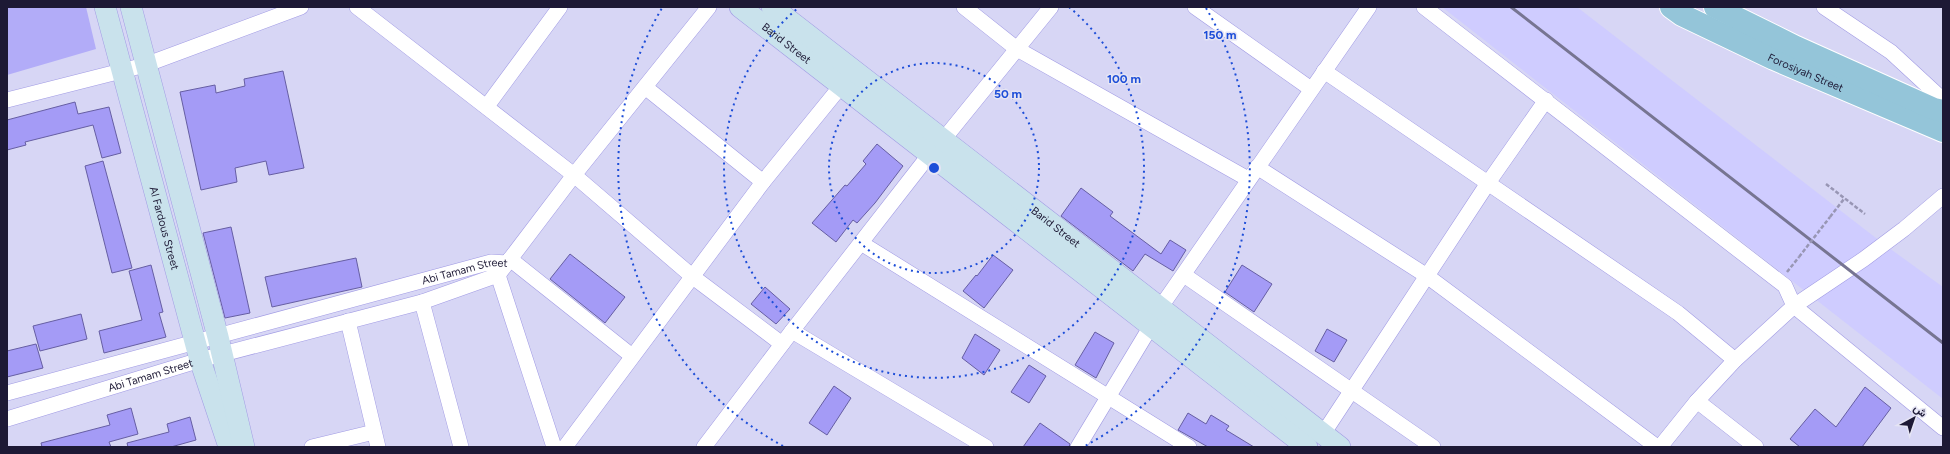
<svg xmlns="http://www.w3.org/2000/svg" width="1950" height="454" font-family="Figtree,Vazirmatn,sans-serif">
  <rect width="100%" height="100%" fill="#d7d6f5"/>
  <polygon fill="#cfccff" points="1442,7 1577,7 1885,245 1943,287 1943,399"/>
  <polygon fill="#b2acf8" points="7,7 86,7 96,49 7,75"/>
  <g fill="#a49bf6" stroke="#665ea3">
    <polygon points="283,71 304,168 269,175 266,161 235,168 237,182 201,190 180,92 215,85 216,93 245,86 244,79"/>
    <polygon points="75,102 78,114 109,107 121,153 102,158 93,125 25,142 26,145 7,150 7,120"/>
    <polygon points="877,144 903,166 875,203 857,223 853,220 836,242 812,223 845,185 847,186 866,164 863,161"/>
    <polygon points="103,161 132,268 112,273 85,166"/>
    <polygon points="1081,188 1113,212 1110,216 1161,254 1170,240 1186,250 1173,271 1145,254 1133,271 1061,216"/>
    <polygon points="231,227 250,313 225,318 203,233"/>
    <polygon points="570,254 625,297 605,323 550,279"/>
    <polygon points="993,255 1013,270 984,308 963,291 976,275 977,276"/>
    <polygon points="356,258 362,287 272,307 265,277"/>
    <polygon points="151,265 163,312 159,313 166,337 104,353 99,331 142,320 129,271"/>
    <polygon points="1242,265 1272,284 1254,312 1225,292"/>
    <polygon points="765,287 790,309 776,324 751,304"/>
    <polygon points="81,314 87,339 40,351 33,326"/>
    <polygon points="1327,329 1347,340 1334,362 1315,351"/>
    <polygon points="1095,332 1114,343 1096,378 1075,365"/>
    <polygon points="975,334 1000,350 984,375 962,358"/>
    <polygon points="36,344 43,368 7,377 7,351"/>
    <polygon points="1029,365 1046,376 1029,403 1011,392"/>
    <polygon points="834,386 851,398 827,435 809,423"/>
    <polygon points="1865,387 1891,408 1862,447 1800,447 1790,439 1815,409 1836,427"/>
    <polygon points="131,408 138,434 109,442 111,447 42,447 41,443 110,425 107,415"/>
    <polygon points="1188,413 1206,424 1211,415 1229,426 1226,430 1254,447 1208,447 1178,430"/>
    <polygon points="190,417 196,440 171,447 128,447 127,443 169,432 167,424"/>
    <polygon points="1040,423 1070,444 1069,447 1023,447"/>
  </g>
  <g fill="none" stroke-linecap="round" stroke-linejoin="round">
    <defs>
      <g id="minor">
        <polyline points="357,7 574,175 693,277 782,344"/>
        <polyline points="964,7 1017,49 1248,179"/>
        <polyline points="1195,7 1311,89"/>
        <polyline points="1424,7 1785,286 1794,306 1943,428"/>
        <polyline points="1824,7 1891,52 1943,100"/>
        <polyline points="1324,71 1678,313 1735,360"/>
        <polyline points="645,87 763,182"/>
        <polyline points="7,100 145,65 301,7"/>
        <polyline points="487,106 560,7"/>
        <polyline points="1257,167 1427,276 1657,447"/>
        <polyline points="861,243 1189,447"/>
        <polyline points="510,259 632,356"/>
        <polyline points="494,268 498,275 554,447"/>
        <polyline points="1184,275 1433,447"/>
        <polyline points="422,302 461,447"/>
        <polyline points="1160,308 1369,7"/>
        <polyline points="348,321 378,447"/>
        <polyline points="792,331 986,447"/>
        <path id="s1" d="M7,393L491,262L507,263"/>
        <polyline points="1697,401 1756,447"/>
        <path id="s2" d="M7,419L200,360L422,302L498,275L574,175L709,7"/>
        <polyline points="1323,434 1488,183 1546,100"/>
        <polyline points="312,447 374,432"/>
        <polyline points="565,447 763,182 841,86"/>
        <polyline points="704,447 792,331 930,154 943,140 1051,7"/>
        <polyline points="1078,447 1151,326"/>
        <polyline points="1660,447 1697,401 1735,360 1794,306 1864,259 1904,229 1943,196"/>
      </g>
      <g id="secondary">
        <path id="s3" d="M105,7L200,360L229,447"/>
        <polyline points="131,7 218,337 244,447"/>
        <path id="s4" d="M740,7L1307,447"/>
        <path id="s5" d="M772,7L1340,447"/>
      </g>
      <g id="primary">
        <path id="s6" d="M1671,7L1682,15L1774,59L1943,131"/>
        <polyline points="1715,7 1796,47 1934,109 1943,111"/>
      </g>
    </defs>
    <use href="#minor" stroke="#a19be4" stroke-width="16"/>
    <use href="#secondary" stroke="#a19be4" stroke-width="22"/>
    <use href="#primary" stroke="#fff" stroke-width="24"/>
    <g stroke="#9896b4" stroke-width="2.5" stroke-dasharray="4 2" stroke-linecap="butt">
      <polyline points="1826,184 1865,214"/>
      <polyline points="1830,217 1844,199"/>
      <polyline points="1787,272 1799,257"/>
    </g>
    <use href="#minor" stroke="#fff" stroke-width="15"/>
    <use href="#secondary" stroke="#c9e2ec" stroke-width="21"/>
    <use href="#primary" stroke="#94c5d9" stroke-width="22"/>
    <polyline stroke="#777592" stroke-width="3" points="1511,7 1943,343"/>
    <polyline stroke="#9896b4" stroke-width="2.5" stroke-dasharray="4 2" stroke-linecap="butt" points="1799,257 1830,217"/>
  </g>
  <g fill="none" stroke="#1d4ed8" stroke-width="2" stroke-dasharray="2 4">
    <circle cx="934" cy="168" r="105"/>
    <path d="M1069 7A210 210 0 1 1 799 7"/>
    <path d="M783 446A316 316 0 0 1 662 8M1206 8A316 316 0 0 1 1085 446"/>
  </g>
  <g text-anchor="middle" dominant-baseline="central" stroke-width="3" stroke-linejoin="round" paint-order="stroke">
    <g font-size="11" fill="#1d1935" stroke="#e5e4f4">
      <text stroke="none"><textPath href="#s4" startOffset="59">Barid Street</textPath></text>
      <text stroke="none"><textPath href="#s6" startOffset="150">Forosiyah Street</textPath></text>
      <text stroke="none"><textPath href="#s5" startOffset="359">Barid Street</textPath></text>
      <text stroke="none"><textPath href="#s3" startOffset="229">Al Fardous Street</textPath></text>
      <text stroke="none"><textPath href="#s1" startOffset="474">Abi Tamam Street</textPath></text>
      <text stroke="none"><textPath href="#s2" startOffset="150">Abi Tamam Street</textPath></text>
    </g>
  </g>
  <circle cx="934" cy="168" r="6" fill="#1d4ed8" stroke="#e5e4f4" stroke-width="2"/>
  <g font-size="12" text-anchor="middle" font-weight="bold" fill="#1d4ed8" stroke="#e5e4f4" stroke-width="3" stroke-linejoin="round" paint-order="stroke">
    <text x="1220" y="39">150 m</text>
    <text x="1124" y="83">100 m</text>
    <text x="1008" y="98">50 m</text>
  </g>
  <rect width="1950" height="454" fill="none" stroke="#1d1935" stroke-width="16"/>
  <g transform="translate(1914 418) rotate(40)" stroke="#e5e4f4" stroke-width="3" paint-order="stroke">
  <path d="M0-3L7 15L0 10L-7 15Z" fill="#1d1935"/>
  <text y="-6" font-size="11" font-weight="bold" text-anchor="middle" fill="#1d1935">ش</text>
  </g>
</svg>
